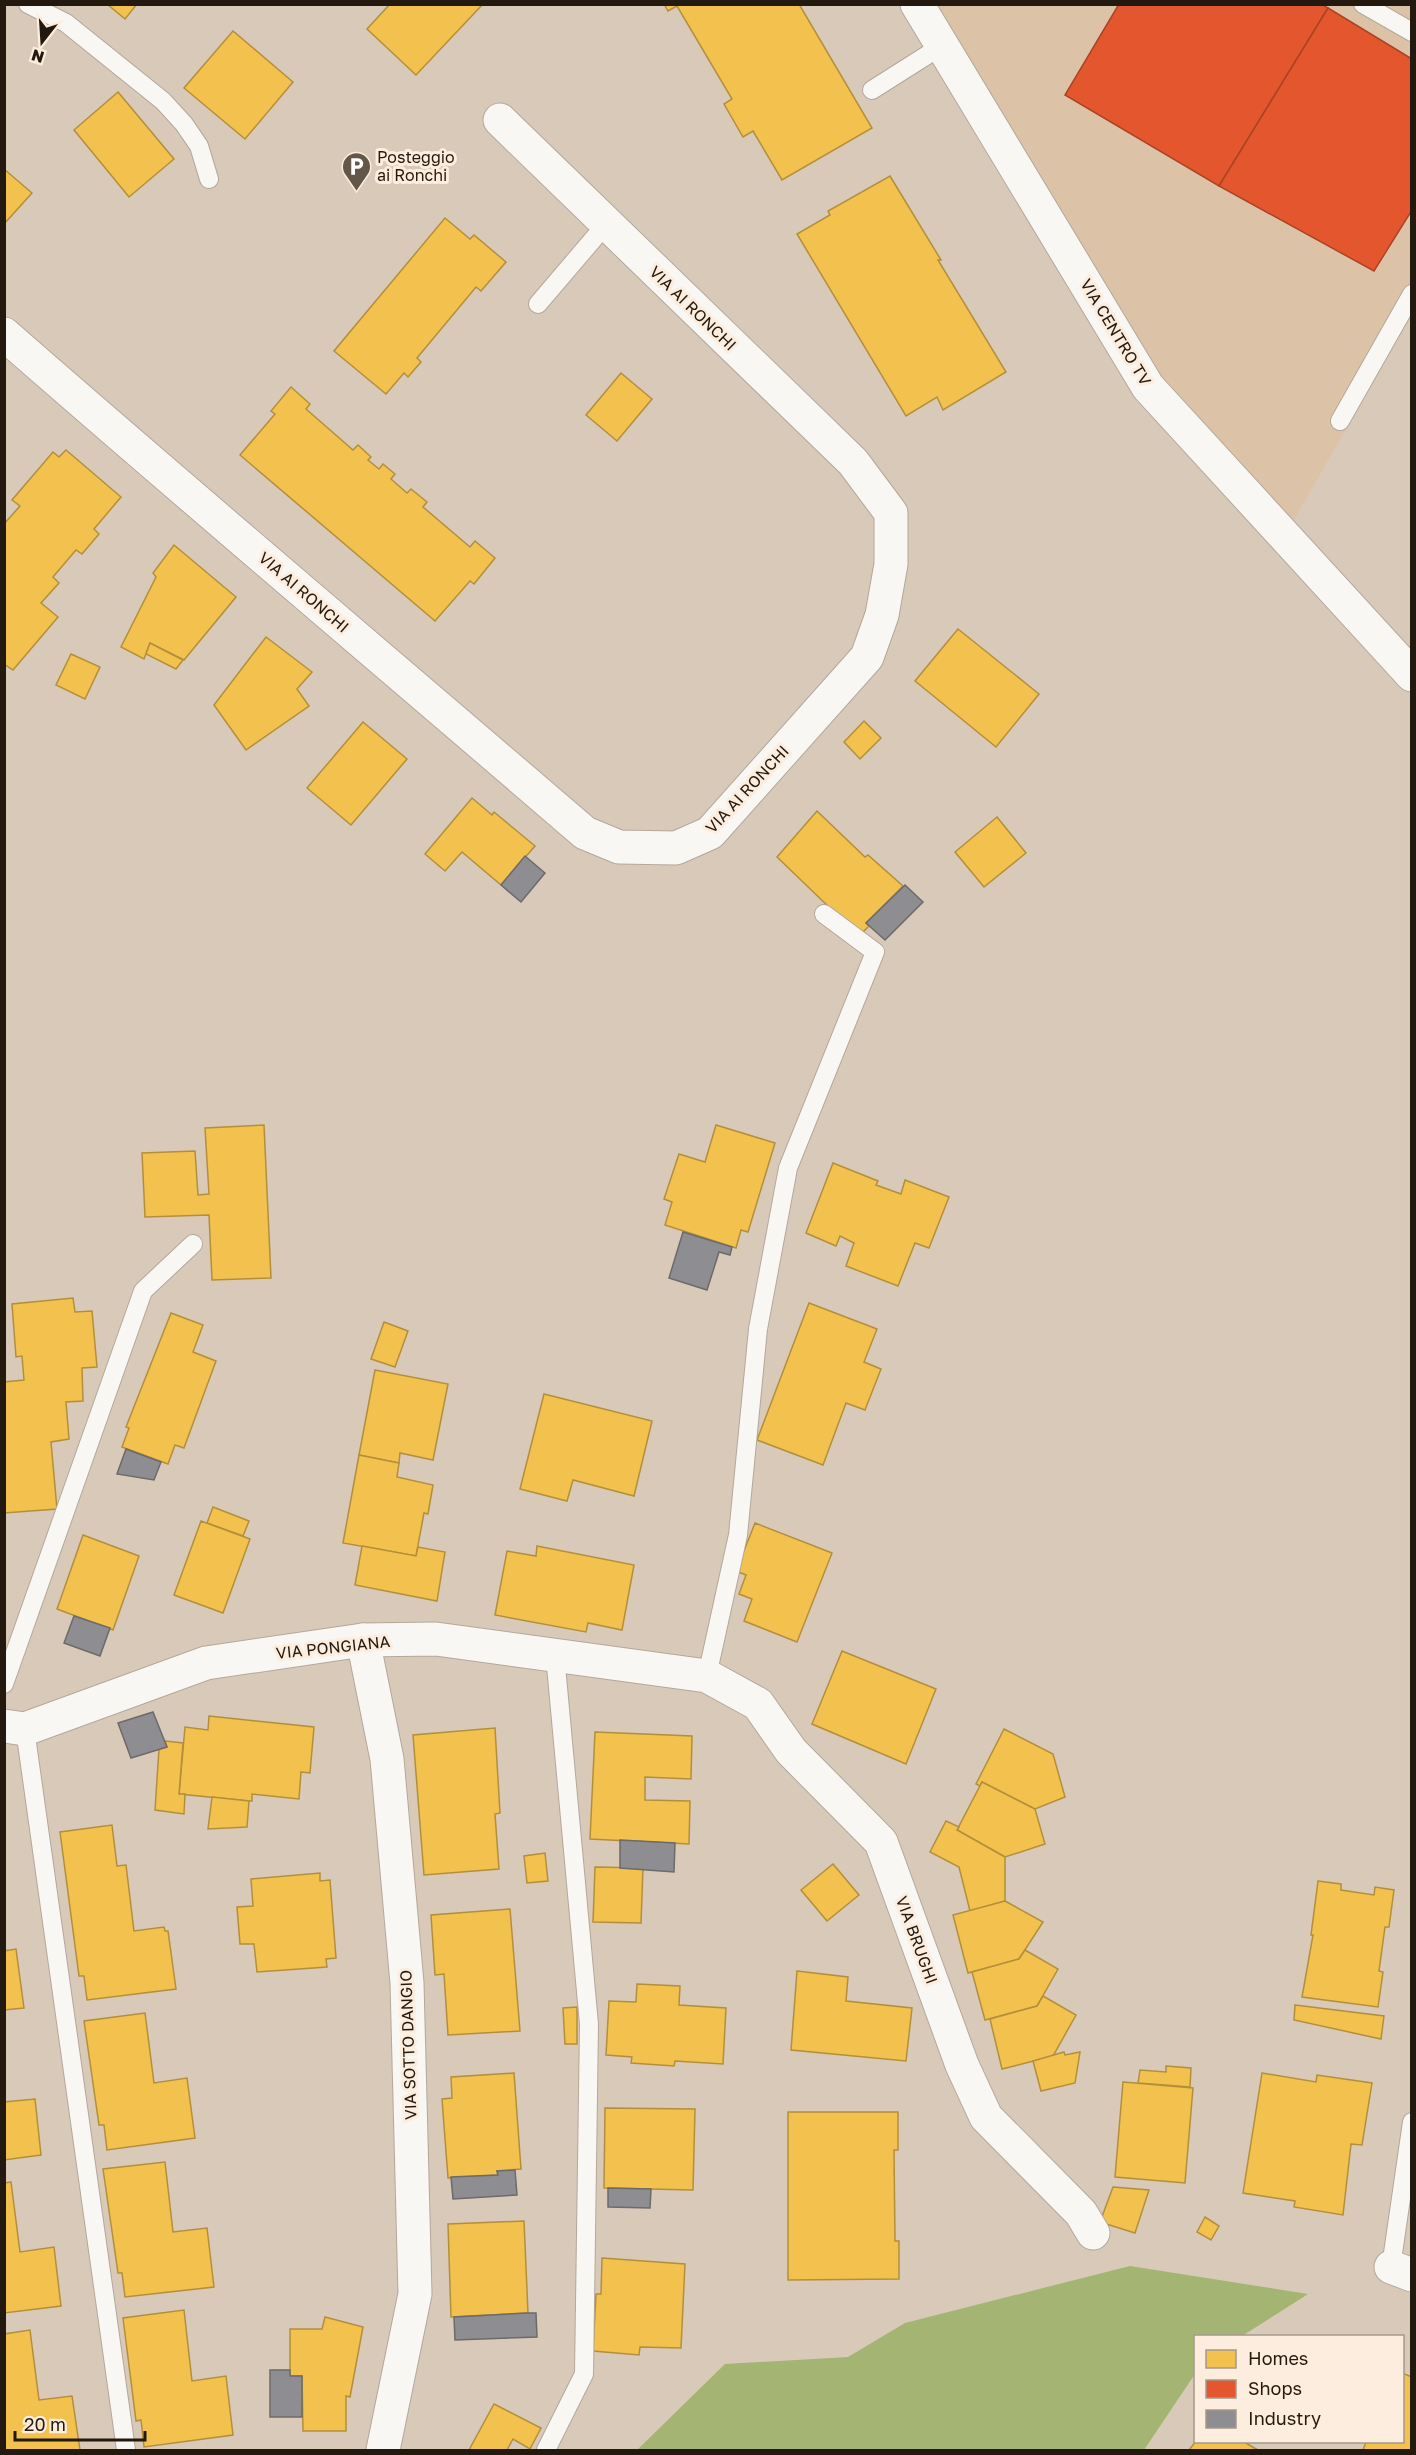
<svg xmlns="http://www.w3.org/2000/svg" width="1416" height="2455" font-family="'Golos Text',sans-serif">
  <rect width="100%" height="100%" fill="#d9c9b9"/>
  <polygon fill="#dcc3a8" points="927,5 1411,5 1411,317 1289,528 1162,387"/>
  <polygon fill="#a4b472" points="1130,2266 1308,2294 1242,2336 1196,2336 1195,2374 1144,2450 637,2450 725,2364 848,2357 905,2323"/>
  <g fill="#f2c14e" stroke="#b48f3b" stroke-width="1.5">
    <polygon points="107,4 137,4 125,19"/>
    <polygon points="390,4 483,4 416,75 367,29"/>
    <polygon points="664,4 799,4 872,128 782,180 753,131 743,137 724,104 732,99 677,6 668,11"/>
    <polygon points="233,31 293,82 245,139 184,88"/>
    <polygon points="118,92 174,159 129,197 74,130"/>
    <polygon points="4,169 32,193 4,224"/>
    <polygon points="890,176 941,260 938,260 1006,372 943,410 937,397 906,416 797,234 830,215 828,211"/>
    <polygon points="445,218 470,239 474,235 506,262 481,291 476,287 417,358 421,362 408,377 404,373 386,394 334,351"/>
    <polygon points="621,373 652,399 617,441 586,415"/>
    <polygon points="291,387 310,404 306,409 353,450 358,445 371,457 368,460 379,469 383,464 395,474 391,479 407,493 411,489 427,502 423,507 470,547 475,541 495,558 474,584 470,581 435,621 240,455 275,414 271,411"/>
    <polygon points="66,450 121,497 94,529 99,534 82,554 76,550 53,577 59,583 41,603 58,617 13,670 4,664 4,524 20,506 12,500 53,452 59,457"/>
    <polygon points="174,545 236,597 184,660 150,643 144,659 121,647 156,577 153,573"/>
    <polygon points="958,629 1039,694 996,747 915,681"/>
    <polygon points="266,637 312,672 297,689 309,706 246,750 214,705"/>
    <polygon points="150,643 183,660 176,669 146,654"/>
    <polygon points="71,654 100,667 85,699 56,685"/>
    <polygon points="864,721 881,738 860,759 844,742"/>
    <polygon points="363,722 407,759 351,825 307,788"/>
    <polygon points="472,798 492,815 494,812 535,846 501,885 462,852 445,871 425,854"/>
    <polygon points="817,811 865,857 868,855 903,886 866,923 869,926 859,936 777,857"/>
    <polygon points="997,817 1026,853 984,887 955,852"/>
    <polygon points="264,1125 271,1278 212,1280 209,1215 145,1217 142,1153 195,1151 198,1195 209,1194 205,1128"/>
    <polygon points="716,1125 775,1143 748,1232 741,1230 736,1248 665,1225 672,1202 664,1199 679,1154 705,1162"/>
    <polygon points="833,1163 878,1181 876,1185 901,1194 905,1180 949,1197 929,1248 915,1243 898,1286 846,1266 854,1243 840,1236 836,1246 806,1233"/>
    <polygon points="73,1298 75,1312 92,1311 97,1367 82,1368 83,1401 66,1402 69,1439 51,1442 57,1509 4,1513 4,1382 24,1380 22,1356 16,1357 12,1304"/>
    <polygon points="809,1303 877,1329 864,1362 881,1369 865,1410 846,1403 823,1465 757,1440"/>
    <polygon points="171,1313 203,1325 193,1352 216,1361 184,1448 175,1445 168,1464 122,1447 129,1428 126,1427"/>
    <polygon points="384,1322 408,1331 395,1367 371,1359"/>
    <polygon points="375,1370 448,1384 433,1460 400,1453 399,1463 359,1455"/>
    <polygon points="544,1394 652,1421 634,1496 573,1480 567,1501 520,1489"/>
    <polygon points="359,1455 399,1463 397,1477 433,1485 428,1514 424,1513 416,1556 343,1543"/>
    <polygon points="213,1507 249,1521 243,1536 207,1523"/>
    <polygon points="201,1521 250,1539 223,1613 174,1595"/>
    <polygon points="755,1523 832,1553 797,1642 744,1621 752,1599 739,1594 746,1575 736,1571"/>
    <polygon points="83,1535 139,1556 113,1630 57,1609"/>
    <polygon points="362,1546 416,1556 418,1547 445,1552 437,1601 355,1585"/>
    <polygon points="537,1546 634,1565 622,1630 588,1623 586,1632 495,1615 507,1551 536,1556"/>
    <polygon points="842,1651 936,1689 906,1764 812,1724"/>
    <polygon points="209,1716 314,1727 310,1773 301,1772 299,1799 252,1794 252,1801 249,1801 179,1794 185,1727 208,1730"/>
    <polygon points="495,1728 500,1813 495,1814 499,1869 424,1875 413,1735"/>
    <polygon points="1004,1729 1053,1754 1065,1797 1035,1809 982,1782 980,1786 976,1784"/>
    <polygon points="595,1732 692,1736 691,1779 645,1777 645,1800 690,1801 689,1844 590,1839"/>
    <polygon points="165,1741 183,1743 179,1794 185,1794 184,1814 155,1810 159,1749 167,1747"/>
    <polygon points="982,1782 1035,1809 1045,1844 1005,1857 957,1830"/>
    <polygon points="212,1797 249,1801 247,1827 208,1829"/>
    <polygon points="946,1821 959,1827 957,1830 1005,1857 1005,1901 970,1911 959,1867 930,1852"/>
    <polygon points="112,1825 117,1866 126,1865 134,1931 164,1927 165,1931 168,1931 176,1989 87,2000 84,1976 79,1976 60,1832"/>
    <polygon points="545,1853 548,1881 527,1883 524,1856"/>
    <polygon points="833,1864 859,1895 827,1921 801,1890"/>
    <polygon points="595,1867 643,1868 641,1923 593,1922"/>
    <polygon points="320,1873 320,1881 330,1880 336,1958 326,1959 327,1967 257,1972 254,1944 240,1944 237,1907 253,1906 251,1879"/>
    <polygon points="1318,1881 1341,1884 1341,1890 1374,1895 1375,1887 1394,1890 1389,1927 1385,1927 1379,1971 1383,1972 1378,2007 1302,1997 1313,1935 1311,1935"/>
    <polygon points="1005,1901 1043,1922 1019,1959 968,1973 953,1915"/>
    <polygon points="510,1909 520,2031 448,2035 444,1974 435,1975 431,1915"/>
    <polygon points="16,1949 24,2008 4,2010 4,1951"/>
    <polygon points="1025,1950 1058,1969 1037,2006 985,2020 972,1972 1019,1959"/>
    <polygon points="797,1971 848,1977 846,2001 912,2008 906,2061 791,2050"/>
    <polygon points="637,1984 680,1986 679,2005 726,2008 723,2064 675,2061 674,2066 631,2063 632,2057 606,2055 609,2001 636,2002"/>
    <polygon points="1043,1996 1076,2015 1053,2056 1002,2069 990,2019 1037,2006"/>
    <polygon points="1295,2005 1384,2016 1381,2039 1294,2020"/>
    <polygon points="577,2007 577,2044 565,2044 563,2008"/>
    <polygon points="145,2013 154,2083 187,2078 195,2138 107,2150 104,2125 99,2125 84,2021"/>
    <polygon points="1064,2052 1065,2055 1080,2052 1075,2083 1041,2091 1033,2061"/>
    <polygon points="1166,2066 1191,2068 1190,2087 1138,2083 1140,2070 1166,2072"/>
    <polygon points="514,2073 521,2169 497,2171 498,2175 448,2178 442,2099 452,2098 451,2077"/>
    <polygon points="1262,2073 1316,2082 1317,2075 1372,2083 1362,2145 1351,2144 1343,2215 1294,2207 1295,2201 1243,2193"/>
    <polygon points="1123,2082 1193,2088 1185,2183 1115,2177"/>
    <polygon points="35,2099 41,2155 4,2160 4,2102"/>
    <polygon points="605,2108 695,2109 693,2190 604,2188"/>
    <polygon points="788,2112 898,2112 898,2150 894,2150 895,2241 899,2241 899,2279 788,2280"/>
    <polygon points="165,2162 173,2232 207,2228 214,2287 125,2297 122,2273 118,2273 103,2169"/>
    <polygon points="11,2182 20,2252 54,2247 61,2306 4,2313 4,2183"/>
    <polygon points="1113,2187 1149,2190 1135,2233 1100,2222"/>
    <polygon points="1205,2217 1219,2226 1211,2240 1197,2232"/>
    <polygon points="524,2221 528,2313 451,2317 448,2224"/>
    <polygon points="602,2258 685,2264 681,2348 640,2347 639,2355 593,2351 596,2294 601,2294"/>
    <polygon points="184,2310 192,2381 226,2376 233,2435 144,2447 141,2420 136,2421 123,2318"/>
    <polygon points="325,2317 363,2327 350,2397 346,2396 346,2431 303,2431 302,2376 290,2376 290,2329 322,2329"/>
    <polygon points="30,2330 39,2400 72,2396 80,2450 4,2450 4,2334"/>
    <polygon points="1402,2373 1412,2377 1412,2450 1363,2450 1366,2442 1402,2442"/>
    <polygon points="494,2404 541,2428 530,2449 513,2439 507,2450 469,2450"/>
    <polygon points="1196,2441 1244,2442 1258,2450 1189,2450"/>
  </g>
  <g fill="#e4572e" stroke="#aa4424" stroke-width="1.5">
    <polygon points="1119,4 1321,4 1328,8 1219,186 1065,95"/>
    <polygon points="1328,8 1412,59 1412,210 1374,271 1219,186"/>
  </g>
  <g fill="#8d8d92" stroke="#6d6a6a" stroke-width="1.5">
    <polygon points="525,856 545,873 521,902 501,885"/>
    <polygon points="905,885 923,902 885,940 866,923"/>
    <polygon points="683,1232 732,1247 730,1255 719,1252 707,1290 669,1278"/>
    <polygon points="126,1449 161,1462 154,1480 117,1474"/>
    <polygon points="74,1616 110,1628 100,1656 64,1643"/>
    <polygon points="153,1712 167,1747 131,1758 118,1723"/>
    <polygon points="620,1840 675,1843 674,1872 620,1868"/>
    <polygon points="515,2170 517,2195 453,2199 451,2177 498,2175 497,2171"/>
    <polygon points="608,2188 651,2189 650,2208 608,2207"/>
    <polygon points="528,2313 536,2313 537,2337 455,2340 454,2317"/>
    <polygon points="270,2370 290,2370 290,2376 302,2376 302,2417 270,2417"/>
  </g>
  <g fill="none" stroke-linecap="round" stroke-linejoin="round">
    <defs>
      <g id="lane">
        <polyline points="28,4 66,23 163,101 184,124 199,146 209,179"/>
        <polyline points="1363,4 1412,32"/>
        <polyline points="872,90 943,45"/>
        <polyline points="538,304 607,223"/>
        <polyline points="1340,421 1412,294"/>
        <polyline points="707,1676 738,1535 758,1329 788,1168 875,952 824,914"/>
        <polyline points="4,1684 143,1291 193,1244"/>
        <polyline points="25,1729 126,2450"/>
        <polyline points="1391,2267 1412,2122"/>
        <polyline points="546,2450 584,2374 589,2024 555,1655"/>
      </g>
      <g id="street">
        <polyline points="917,4 1148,387 1412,675"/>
        <path d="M4,334C196,502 391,666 585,833L619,847L676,848L710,833L867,657L882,615L891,564V513L853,462L500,120"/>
        <polyline points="363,1640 387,1759 407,1983 415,2294 383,2450"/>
        <polyline points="4,1726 25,1729 206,1663 363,1640 436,1639 707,1676 758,1704 791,1751 881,1842 962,2065 986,2117 1081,2213 1093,2233"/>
        <polyline points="1391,2267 1412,2275"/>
      </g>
    </defs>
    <use href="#lane" stroke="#b4a89b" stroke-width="20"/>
    <use href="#street" stroke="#b4a89b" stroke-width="35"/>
    <use href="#lane" stroke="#f9f7f4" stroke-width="18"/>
    <use href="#street" stroke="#f9f7f4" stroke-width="33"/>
  </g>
  <defs>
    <symbol id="parking-pin" viewBox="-11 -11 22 30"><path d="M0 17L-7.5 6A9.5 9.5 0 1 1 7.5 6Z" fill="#63574a" stroke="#fcedde"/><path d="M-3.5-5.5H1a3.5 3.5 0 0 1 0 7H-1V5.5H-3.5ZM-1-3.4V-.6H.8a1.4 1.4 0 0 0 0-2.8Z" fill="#fff"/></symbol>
  </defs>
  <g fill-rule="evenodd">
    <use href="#parking-pin" x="340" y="150" width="33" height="45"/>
  </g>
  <g text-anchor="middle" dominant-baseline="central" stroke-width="6" stroke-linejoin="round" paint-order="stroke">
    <g font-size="16" fill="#23190e" stroke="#fcedde" text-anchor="start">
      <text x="377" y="157">Posteggio<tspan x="377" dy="18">ai Ronchi</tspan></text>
    </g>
    <g font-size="16" fill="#23190e" stroke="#fcedde">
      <text transform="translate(693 308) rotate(44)">VIA AI RONCHI</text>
      <text transform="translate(1116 332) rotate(59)">VIA CENTRO TV</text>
      <text transform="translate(304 592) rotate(41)">VIA AI RONCHI</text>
      <text transform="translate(747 789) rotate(-47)">VIA AI RONCHI</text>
      <text transform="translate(333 1647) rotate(-6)">VIA PONGIANA</text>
      <text transform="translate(917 1940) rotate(70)">VIA BRUGHI</text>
      <text transform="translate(408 2045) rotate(-92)">VIA SOTTO DANGIO</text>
    </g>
  </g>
  <rect width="1416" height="2455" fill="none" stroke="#23190e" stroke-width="12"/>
  <rect x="1194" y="2335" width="210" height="108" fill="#fcedde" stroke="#a5988b" stroke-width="1.5"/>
  <rect x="1206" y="2350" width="30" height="18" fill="#f2c14e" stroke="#a5988b" stroke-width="1.5"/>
  <text x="1248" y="2365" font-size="18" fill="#23190e">Homes</text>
  <rect x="1206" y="2380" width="30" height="18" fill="#e4572e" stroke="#a5988b" stroke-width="1.5"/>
  <text x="1248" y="2395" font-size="18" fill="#23190e">Shops</text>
  <rect x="1206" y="2410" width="30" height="18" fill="#8d8d92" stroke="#a5988b" stroke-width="1.5"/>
  <text x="1248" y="2425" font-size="18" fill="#23190e">Industry</text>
  <g transform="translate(42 42) rotate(197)" stroke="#fcedde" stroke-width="4.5" paint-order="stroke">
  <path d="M0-4.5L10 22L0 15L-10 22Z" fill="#23190e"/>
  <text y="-9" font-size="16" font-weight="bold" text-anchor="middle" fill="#23190e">N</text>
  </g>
  <path d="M15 2431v9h130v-9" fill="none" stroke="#23190e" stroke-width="3"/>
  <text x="24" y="2431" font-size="18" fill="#23190e" stroke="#fcedde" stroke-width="4.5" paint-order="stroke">20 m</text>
</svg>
